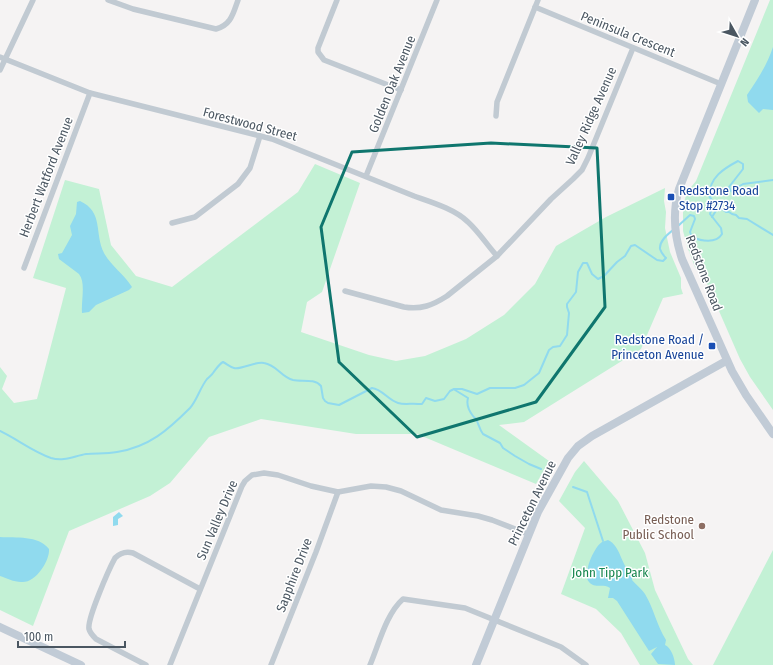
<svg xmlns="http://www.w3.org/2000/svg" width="773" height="665" font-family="'Fira Sans Condensed',sans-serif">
  <rect width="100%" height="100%" fill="#f5f3f3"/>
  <g fill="#c3f1d5">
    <polygon points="770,0 773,0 773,410 750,377 740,359 705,279 695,267 688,249 683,231 683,206 687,192 696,181"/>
    <polygon points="315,164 360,183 322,292 307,302 301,332 369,355 396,361 425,356 466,339 504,315 535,284 556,246 606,217 665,188 664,201 666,212 665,228 670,252 681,278 681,288 683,294 663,298 641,349 524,422 499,425 549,461 536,484 417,434 356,434 261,419 209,437 170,483 150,496 69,531 33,626 0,610 0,367 7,376 2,389 14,403 37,399 66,288 33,278 65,180 99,189 111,245 136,276 172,287 298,192"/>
    <polygon points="584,461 618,501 645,553 655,590 688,659 693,665 640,665 621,633 596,609 561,594 585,528 559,501 575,472"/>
    <polygon points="773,550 773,665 713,665"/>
  </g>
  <g fill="#90daee">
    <path d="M773,47V110L763,109L759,113L748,102L747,95C758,79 767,65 773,47Z"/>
    <path d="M80,201C104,212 94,233 104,253C111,266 124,274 132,287L129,290L96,305L89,312L82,313C81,300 86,283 79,274L59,259L58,254L62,253L72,235L70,226L76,214L77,202Z"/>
    <polygon points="119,512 123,516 118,519 118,525 113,526 113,517"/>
    <path d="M0,537C16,538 38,535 49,549C50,561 35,584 21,582C14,582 6,578 0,576Z"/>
    <path d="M608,540C621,546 621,566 632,575V580C636,585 642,589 645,594C654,609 657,626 666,640L665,645C671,647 675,659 675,665L658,664L651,654L657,647L649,651L617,601L613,598H608L610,588C603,583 595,589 589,582C582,574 594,547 602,542C604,541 606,541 608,540Z"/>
  </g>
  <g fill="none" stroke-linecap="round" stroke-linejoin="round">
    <g stroke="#90daee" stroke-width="2">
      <polyline points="712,217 717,209 722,209 726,212 729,212 732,214 736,215 739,218 747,219 773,235"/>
      <path d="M678,226L690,215L694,216L695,219L690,232L692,237C701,241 716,244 722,234L721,228L710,214C712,207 714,201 709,196C710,177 723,169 738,161L743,164V169L729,187L731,191L737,194L739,193L738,187L743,184L773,180"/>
      <path d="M455,390L468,398C466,405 469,411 473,416C476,420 476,417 477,421C479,426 480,430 483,434L500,443L503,448L515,456L529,464L541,469"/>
      <path d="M0,431C17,439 33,452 51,458C64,462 74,456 86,454C96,453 106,454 117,452C149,447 168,430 190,408C197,400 200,388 207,379C209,377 212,375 213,373C217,368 219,364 223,362C227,364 230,367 234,368C241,370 255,361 264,363C277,365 281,377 293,380C302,382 314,378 321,386L323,398L325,401L328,403L339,405L372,388C382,389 388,400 398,403C405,405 412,403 418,404H422L426,398L435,401L444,399L450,391L454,389H462L477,394L490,388H515L524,385L539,373L549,350L553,347L560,346L567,335L569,313L567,307V304L576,292L578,272L583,263H587L592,274L598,279L604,276L617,262L625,256L631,246L635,245L657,260L663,261L666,258C664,256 661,252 660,249C659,241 668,234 673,230"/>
      <polyline points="573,487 587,492 603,541"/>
    </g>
    <g stroke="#c1cad2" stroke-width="5.5">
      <path d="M108,0L133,9L216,29C231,25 233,14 238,0"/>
      <polyline points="337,0 318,48 318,52 324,60 401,90"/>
      <polyline points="535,7 721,84"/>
      <path d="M0,57L90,93L272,139L414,196C431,202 455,209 468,222C479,232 487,245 497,256"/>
      <polyline points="0,70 33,0"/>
      <polyline points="496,116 497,102 538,0"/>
      <polyline points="366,176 437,0"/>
      <polyline points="172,223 195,217 238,184 250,168 260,136"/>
      <polyline points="24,268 90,93"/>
      <path d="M345,291L404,307C421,310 433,305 447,296L497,256L551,199L573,179L582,170L588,158L633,48"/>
      <path d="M146,665L96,639C93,636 90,633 89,629C87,619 109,569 115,558C120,553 126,551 133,553L200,589"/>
      <polyline points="170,665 242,486 245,481 252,475 264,473 278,475 311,486 338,492 371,486 386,487 401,491 441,510 478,516 492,520 528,534"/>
      <polyline points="271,665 316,552 338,492"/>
      <path d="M370,665C379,644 386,614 403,599L465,608L561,647L586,665"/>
    </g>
    <g stroke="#c1cbd6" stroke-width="8">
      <path d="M755,0L679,189C672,213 674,235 682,259L732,371L746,395L773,434"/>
      <polyline points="0,627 81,665"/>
      <polyline points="476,665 538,512 568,458 578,446 592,436 726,361"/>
    </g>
  </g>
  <path fill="none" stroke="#0f766e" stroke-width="3" stroke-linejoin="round" d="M491,143L597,148L605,307L536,402L417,437L339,362L321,227L352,152Z"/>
  <g fill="#1a4fb4" stroke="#fff" stroke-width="1.5">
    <rect x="667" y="193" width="8" height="8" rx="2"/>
    <rect x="708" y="342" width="8" height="8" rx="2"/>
  </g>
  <circle fill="#8d6e63" stroke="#fff" stroke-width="1.5" cx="702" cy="526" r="4"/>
  <g text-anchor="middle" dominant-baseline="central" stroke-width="3" stroke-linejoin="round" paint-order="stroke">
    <g font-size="13" fill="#4a5661" stroke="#fff">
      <text transform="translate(628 34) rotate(22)">Peninsula Crescent</text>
      <text transform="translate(392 84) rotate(-68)">Golden Oak Avenue</text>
      <text transform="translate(591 116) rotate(-66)">Valley Ridge Avenue</text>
      <text transform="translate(250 124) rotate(15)">Forestwood Street</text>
      <text transform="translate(46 177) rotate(-69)">Herbert Watford Avenue</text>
      <text transform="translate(704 273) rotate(69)">Redstone Road</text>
      <text transform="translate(532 503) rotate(-64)">Princeton Avenue</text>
      <text transform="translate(217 520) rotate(-67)">Sun Valley Drive</text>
      <text transform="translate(294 575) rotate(-69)">Sapphire Drive</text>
    </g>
    <g font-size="13" fill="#164399" stroke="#fff" text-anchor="start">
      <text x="679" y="190">Redstone Road<tspan x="679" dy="15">Stop #2734</tspan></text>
      <text x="704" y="339" text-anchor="end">Redstone Road /<tspan x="704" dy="15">Princeton Avenue</tspan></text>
    </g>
    <g font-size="13" fill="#785e54" stroke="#fff" text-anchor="end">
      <text x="694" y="519">Redstone<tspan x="694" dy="15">Public School</tspan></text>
    </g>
    <g font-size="13" fill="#17864f" stroke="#fff">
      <text x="610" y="572">John Tipp Park</text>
    </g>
  </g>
  <g transform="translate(737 36) rotate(129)" stroke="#ffffff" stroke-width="3" paint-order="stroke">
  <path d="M0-3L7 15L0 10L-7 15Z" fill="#4a5661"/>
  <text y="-6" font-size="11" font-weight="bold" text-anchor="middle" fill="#4a5661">N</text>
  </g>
  <path d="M18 641v6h107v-6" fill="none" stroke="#4a5661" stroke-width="2"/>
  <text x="24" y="641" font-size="12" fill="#4a5661" stroke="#ffffff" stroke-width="3" paint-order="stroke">100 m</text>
</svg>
